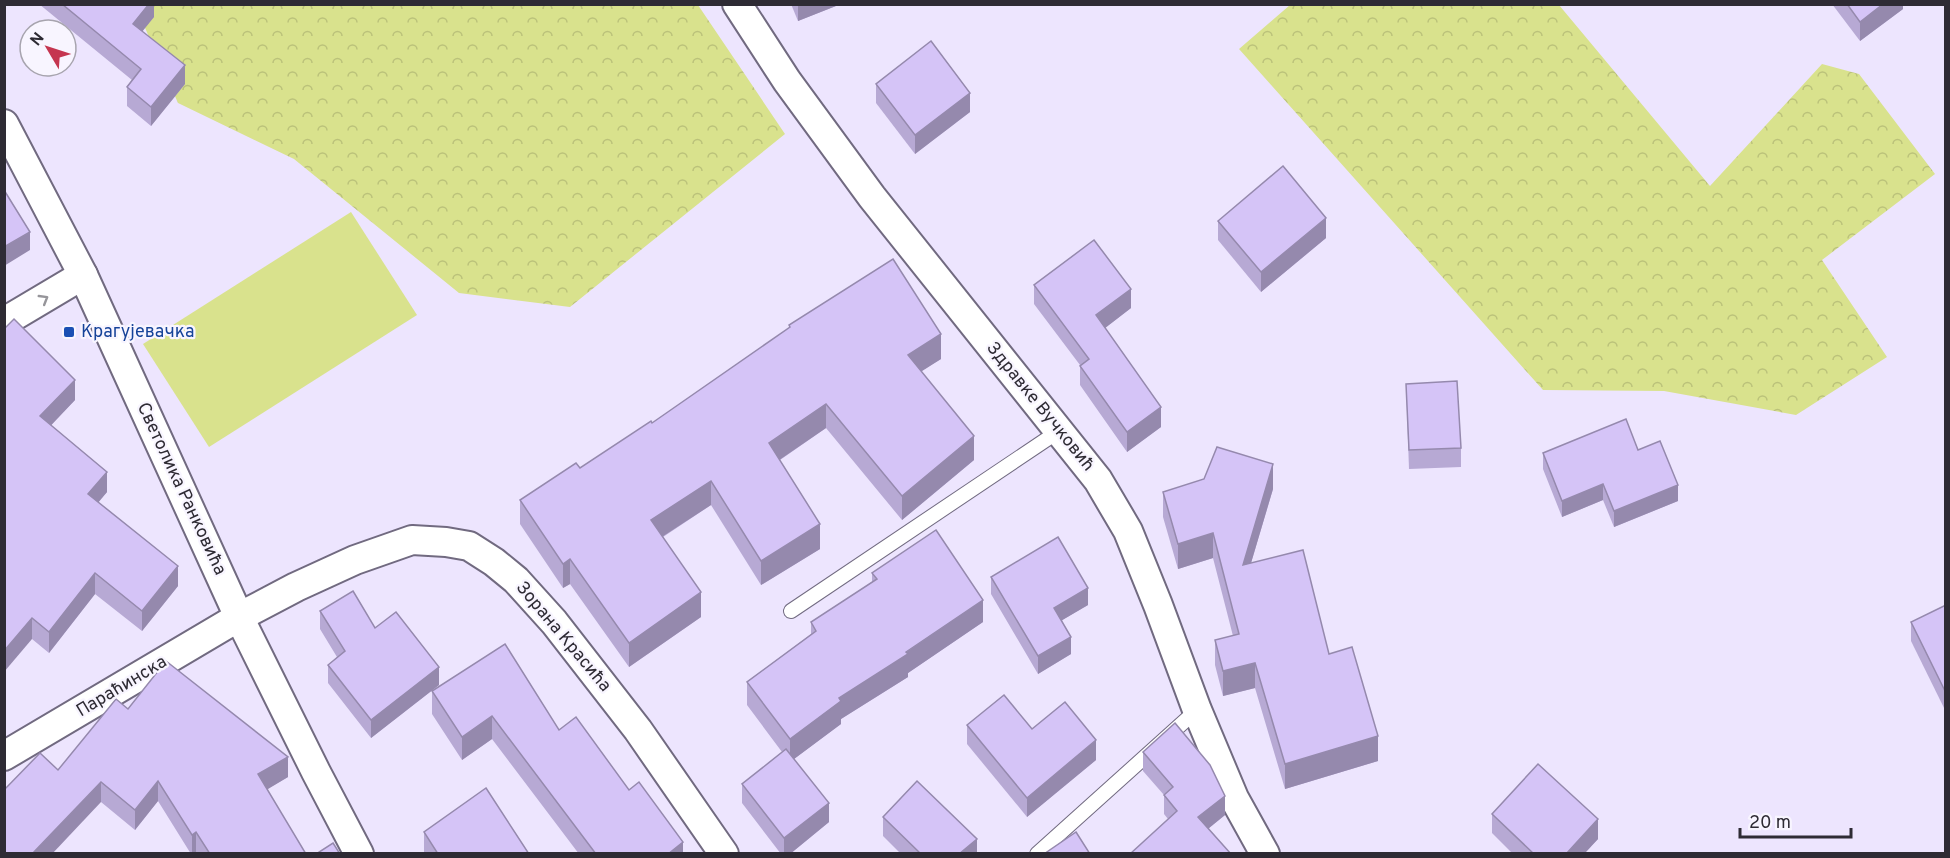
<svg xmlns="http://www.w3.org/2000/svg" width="1950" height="858" font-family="Overpass,sans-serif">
  <defs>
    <pattern id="forest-crowns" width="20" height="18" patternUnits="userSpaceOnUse" patternTransform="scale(1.5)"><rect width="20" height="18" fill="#d9e28d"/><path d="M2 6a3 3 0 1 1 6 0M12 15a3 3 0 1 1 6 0" fill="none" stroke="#bbc27a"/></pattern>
  </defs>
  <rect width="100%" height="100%" fill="#ede5fe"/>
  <g fill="url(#forest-crowns)">
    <polygon points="135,5 698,5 785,134 570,307 459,293 294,159 178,103"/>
    <polygon points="1290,5 1559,5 1710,186 1822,64 1859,74 1935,174 1822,260 1887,357 1796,415 1664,391 1543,390 1239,49"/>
  </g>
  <polygon fill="#d9e28d" points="351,212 417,315 209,447 143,344"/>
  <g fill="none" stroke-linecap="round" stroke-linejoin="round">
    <defs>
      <g id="service">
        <polyline points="791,611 1059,431"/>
        <polyline points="1037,854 1197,710"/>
      </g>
      <g id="minor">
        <polyline points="737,4 787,81 872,197 1098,480 1128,531 1158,605 1197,710 1234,798 1265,854"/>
        <polyline points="4,124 83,275 239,617 316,772 359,854"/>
        <polyline points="4,322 83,275"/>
        <polyline points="4,756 239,617 296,587 355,560 412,540 446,542 469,546 494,562 516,580 554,622 638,730 724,854"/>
      </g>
    </defs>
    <use href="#service" stroke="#716a80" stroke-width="16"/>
    <use href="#minor" stroke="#716a80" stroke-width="32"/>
    <use href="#service" stroke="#fff" stroke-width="14"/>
    <use href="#minor" stroke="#fff" stroke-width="28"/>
  </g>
  <g fill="#b7a9d4">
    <polygon points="39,4 154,4 154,17 142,31 185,84 151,126 127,106 127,87 132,80"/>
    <polygon points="791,4 841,4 798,21"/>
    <polygon points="1832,4 1903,4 1903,9 1860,41"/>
    <polygon points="876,84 970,112 915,154 876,103"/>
    <polygon points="1218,221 1326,238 1261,292 1218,240"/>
    <polygon points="1034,285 1131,308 1105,328 1161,427 1127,452 1080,385 1080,365 1034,304"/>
    <polygon points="789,325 941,359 921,371 974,460 902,520 826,428 780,460 820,549 761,585 711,505 663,537 701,617 629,667 570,584 563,588 520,524 520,500 580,468 652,423 789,328"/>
    <polygon points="4,329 75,400 51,425 107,492 98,502 178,586 142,631 95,594 49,653 32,639"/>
    <polygon points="1406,384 1461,448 1461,467 1409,469"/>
    <polygon points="1638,450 1678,501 1614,527 1603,500 1562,517 1543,469 1543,453"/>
    <polygon points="1273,489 1251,563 1329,654 1378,761 1285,789 1255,688 1223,696 1215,665 1215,640 1233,636 1213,558 1178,569 1163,517 1163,492"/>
    <polygon points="872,573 983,622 908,673 908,677 841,719 841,724 794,759 829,822 790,854 781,854 742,803 742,784 782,752 747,705 747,682 811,634 811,622 872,582"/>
    <polygon points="991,577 1088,605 1062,620 1071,654 1038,674 991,594"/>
    <polygon points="1946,605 1946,712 1911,641 1911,622"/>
    <polygon points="320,611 375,628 439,685 371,738 328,683 328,665 337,657 320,629"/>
    <polygon points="432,691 559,730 629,790 683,854 579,854 492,739 462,760 432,714"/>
    <polygon points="128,709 288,777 267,789 306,854 198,854 196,852 194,854 191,854 158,801 135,830 101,802 58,770"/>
    <polygon points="967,725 1032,729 1096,760 1027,817 967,744"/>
    <polygon points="1143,752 1225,815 1209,828 1168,819 1164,814 1164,795 1143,771"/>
    <polygon points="1492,814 1598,839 1584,854 1513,854 1492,833"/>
    <polygon points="883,817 977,854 901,854 883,836"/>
    <polygon points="424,832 529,854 425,854 424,852"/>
  </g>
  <g fill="#9589ad">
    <polygon points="149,4 154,4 154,17 133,43 133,24"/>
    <polygon points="798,4 841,4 798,21"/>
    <polygon points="1883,4 1903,4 1903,9 1860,41 1860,22"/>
    <polygon points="185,65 185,84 151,126 151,107"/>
    <polygon points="970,93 970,112 915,154 915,135"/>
    <polygon points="1326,218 1326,238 1261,292 1261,272"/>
    <polygon points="30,232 30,250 4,266 4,247"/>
    <polygon points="1131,289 1131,308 1096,335 1096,315"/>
    <polygon points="941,334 941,359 908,380 908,355"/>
    <polygon points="75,380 75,400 40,437 40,416"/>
    <polygon points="826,404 826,428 769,467 769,443"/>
    <polygon points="1161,407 1161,427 1127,452 1127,432"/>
    <polygon points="974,436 974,460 902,520 902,496"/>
    <polygon points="1273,464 1273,489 1243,590 1243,565"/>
    <polygon points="107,472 107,492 88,515 88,494"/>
    <polygon points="711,481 711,505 651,544 651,520"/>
    <polygon points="1603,484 1603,500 1562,517 1562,501"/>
    <polygon points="1678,485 1678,501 1614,527 1614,511"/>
    <polygon points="820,524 820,549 761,585 761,561"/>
    <polygon points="1213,533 1213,558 1178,569 1178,544"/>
    <polygon points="570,559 570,584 563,588 563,564"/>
    <polygon points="178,566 178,586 142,631 142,611"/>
    <polygon points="95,573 95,594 49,653 49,632"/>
    <polygon points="1088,588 1088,605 1054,625 1054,608"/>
    <polygon points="701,592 701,617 629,667 629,643"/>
    <polygon points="983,600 983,622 908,673 908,677 841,719 841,724 790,762 790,739 839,698"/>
    <polygon points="32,618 32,639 4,672 4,651"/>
    <polygon points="1071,637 1071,654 1038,674 1038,656"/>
    <polygon points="1255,663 1255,688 1223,696 1223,671"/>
    <polygon points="439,667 439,685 371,738 371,720"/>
    <polygon points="492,716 492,739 462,760 462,737"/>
    <polygon points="1378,736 1378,761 1285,789 1285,764"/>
    <polygon points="1096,740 1096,760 1027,817 1027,798"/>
    <polygon points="288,757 288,777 258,795 258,774"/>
    <polygon points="158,781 158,801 135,830 135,810"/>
    <polygon points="101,782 101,802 52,854 34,854 34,852"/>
    <polygon points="1225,796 1225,815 1198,837 1198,817"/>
    <polygon points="829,803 829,822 790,854 784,854 784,838"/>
    <polygon points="1598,819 1598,839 1584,854 1566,854"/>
    <polygon points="196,832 196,852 192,854 192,835"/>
    <polygon points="977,839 977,854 959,854"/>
    <polygon points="683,842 683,854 668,854"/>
  </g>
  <g fill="#d5c4f7" stroke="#9589ad" stroke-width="1.5">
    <polygon points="62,4 149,4 133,24 185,65 151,107 127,87 141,69"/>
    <polygon points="1847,4 1883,4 1860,22"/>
    <polygon points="931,41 970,93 915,135 876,84"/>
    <polygon points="1283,166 1326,218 1261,272 1218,221"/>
    <polygon points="4,190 30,232 4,247"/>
    <polygon points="1094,240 1131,289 1096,315 1161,407 1127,432 1080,366 1089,359 1034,285"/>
    <polygon points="893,259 941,334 908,355 974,436 902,496 826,404 769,443 820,524 761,561 711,481 651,520 701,592 629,643 570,559 563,564 520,500 576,463 580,468 651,421 652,423 790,327 789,325"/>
    <polygon points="14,319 75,380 40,416 107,472 88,494 178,566 142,611 95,573 49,632 32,618 4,651 4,329"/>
    <polygon points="1457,381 1461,448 1409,450 1406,384"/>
    <polygon points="1626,419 1638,450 1660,441 1678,485 1614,511 1603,484 1562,501 1543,453"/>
    <polygon points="1217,447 1273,464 1243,565 1303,550 1329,654 1352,647 1378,736 1285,764 1255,663 1223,671 1215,640 1239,634 1213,533 1178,544 1163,492 1204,479"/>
    <polygon points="936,530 983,600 906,652 908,654 839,698 841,701 790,739 747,682 816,631 811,622 877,579 872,573"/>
    <polygon points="1058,537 1088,588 1054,608 1071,637 1038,656 991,577"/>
    <polygon points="353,591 375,628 396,612 439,667 371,720 328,665 345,651 320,611"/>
    <polygon points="1946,605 1946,693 1911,622"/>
    <polygon points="505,644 559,730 576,717 629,790 639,782 683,842 668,854 596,854 492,716 462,737 432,691"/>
    <polygon points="166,661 288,757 258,774 306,854 210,854 196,832 192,835 158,781 135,810 101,782 34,852 35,854 4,854 4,790 40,753 58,770 116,699 128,709"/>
    <polygon points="1004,695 1032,729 1065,702 1096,740 1027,798 967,725"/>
    <polygon points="1175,723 1210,765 1225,796 1198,817 1231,854 1130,854 1177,811 1164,795 1173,787 1143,752"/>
    <polygon points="786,749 829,803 784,838 742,784"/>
    <polygon points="1538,764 1598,819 1566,854 1534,854 1492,814"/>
    <polygon points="917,781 977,839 959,854 921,854 883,817"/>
    <polygon points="486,788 529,854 438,854 424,832"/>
    <polygon points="1076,832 1090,854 1044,854"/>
    <polygon points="333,843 340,854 316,854"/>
  </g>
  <defs><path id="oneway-chevron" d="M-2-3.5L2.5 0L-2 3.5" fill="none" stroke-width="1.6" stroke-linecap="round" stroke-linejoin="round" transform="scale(1.5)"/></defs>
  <use stroke="#96959a" href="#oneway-chevron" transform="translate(44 299) rotate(-31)"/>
  <rect fill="#1a4fb4" stroke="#f8f5ff" stroke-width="2" x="63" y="326" width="12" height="12" rx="3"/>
  <g text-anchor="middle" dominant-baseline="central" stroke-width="4.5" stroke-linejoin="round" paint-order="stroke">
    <g font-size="18" fill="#164399" stroke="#f8f5ff" text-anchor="start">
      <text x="81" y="332">Крагујевачка</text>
    </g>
    <g font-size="18" fill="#2e2b34" stroke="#f8f5ff">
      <text transform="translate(1040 407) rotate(51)">Здравке Вучковић</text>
      <text transform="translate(181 489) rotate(65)">Светолика Ранковића</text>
      <text transform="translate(563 637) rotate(50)">Зорана Красића</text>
      <text transform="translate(122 687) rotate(-31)">Параћинска</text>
    </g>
  </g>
  <rect width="1950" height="858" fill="none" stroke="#2e2b34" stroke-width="12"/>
  <g transform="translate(48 48) rotate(309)"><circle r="28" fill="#f8f5ff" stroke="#a7a4ae" stroke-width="1.5"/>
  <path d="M0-4.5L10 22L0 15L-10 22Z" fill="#c53550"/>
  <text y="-9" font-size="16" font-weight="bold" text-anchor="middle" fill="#2e2b34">N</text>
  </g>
  <path d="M1740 828v9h111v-9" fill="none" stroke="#2e2b34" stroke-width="3"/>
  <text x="1749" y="828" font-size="18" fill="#2e2b34" stroke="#f8f5ff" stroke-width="4.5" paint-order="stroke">20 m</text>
</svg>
